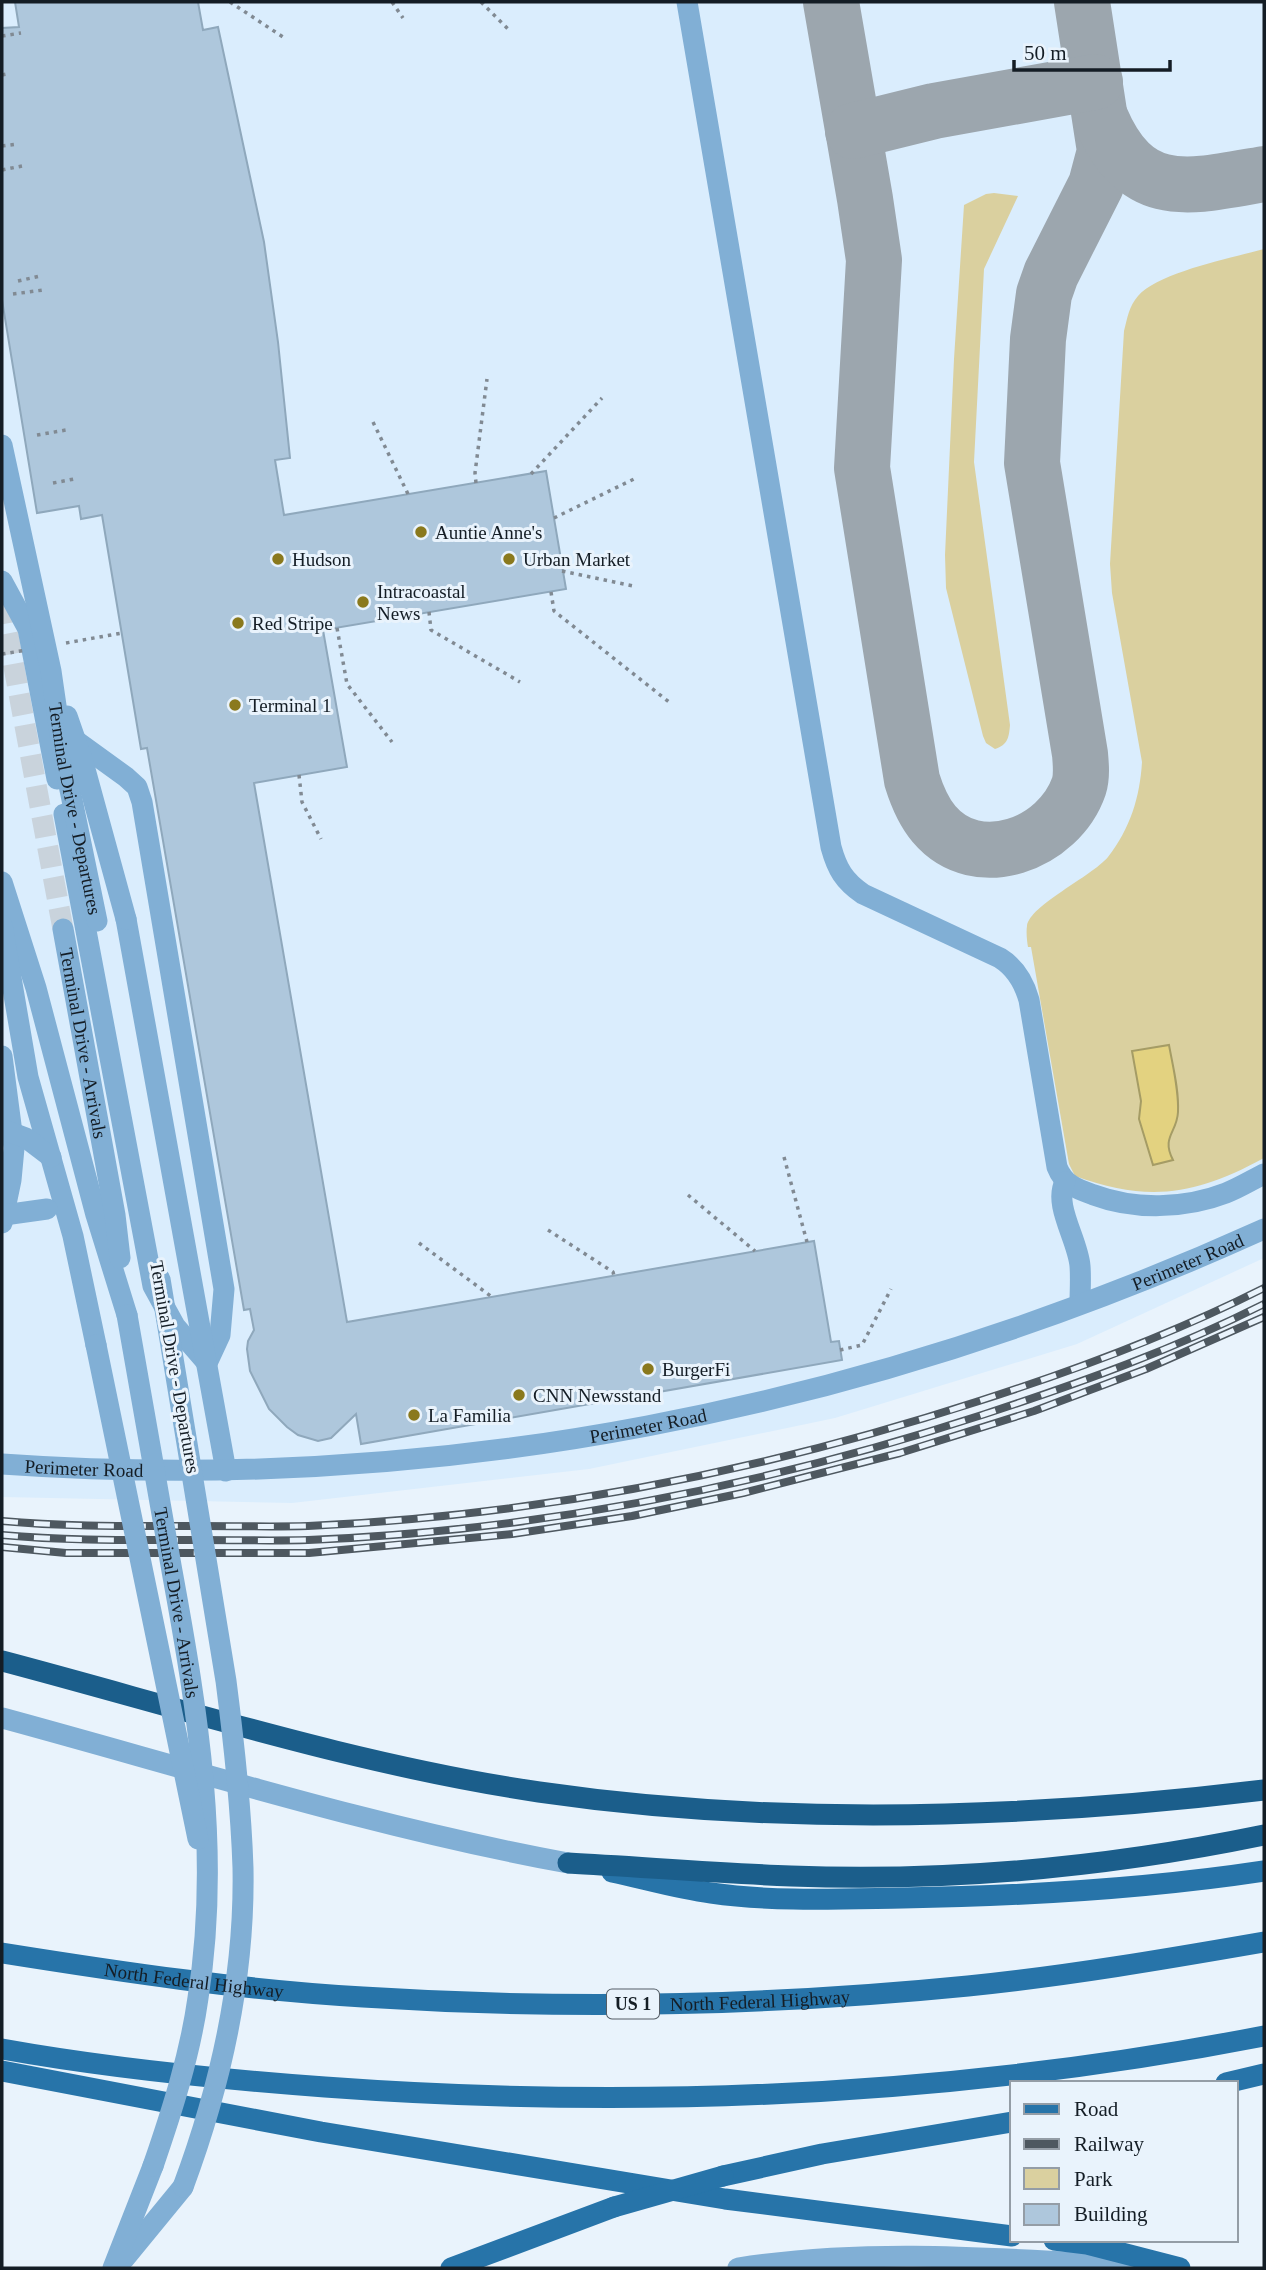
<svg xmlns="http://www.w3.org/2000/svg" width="1266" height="2270" font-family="Georgia,serif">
  <rect width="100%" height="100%" fill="#e9f3fc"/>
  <polygon fill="#daedfd" points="2,2 1264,2 1264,1258 1077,1344 835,1418 589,1469 292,1503 2,1497"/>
  <g fill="#dad09f">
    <path d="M994,193L1018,196L984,269L974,462L1010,725C1009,737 1008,745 995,749L986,743L983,736L946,588L945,555L954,359L964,205L986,194Z"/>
    <path d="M1264,249V1158C1196,1195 1149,1203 1075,1176L1069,1164L1031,947H1028C1027,941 1026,932 1027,926C1030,905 1091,877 1108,857C1130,829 1140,797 1142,762L1112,593L1110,564L1124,331C1127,319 1129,306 1138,296C1159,272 1232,258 1264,249Z"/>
  </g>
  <path fill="#e3d280" stroke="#a59c65" stroke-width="2" d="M1169,1045C1173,1067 1179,1090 1178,1112C1177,1133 1161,1137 1173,1160L1153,1165L1139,1119L1141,1101L1132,1051Z"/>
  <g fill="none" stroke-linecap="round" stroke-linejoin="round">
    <g stroke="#9ca6ae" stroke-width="56">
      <path d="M831,2L865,199L874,260L862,468L912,780C917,796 923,811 934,824C977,875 1059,844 1079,786C1082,776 1081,765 1080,754L1032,463L1038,339L1044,294L1051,274L1096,185L1105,151L1082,2"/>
      <path d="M1101,119C1137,203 1189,187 1264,174"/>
      <polyline points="853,131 934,111 1095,82"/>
    </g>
  </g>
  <polygon fill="#aec7dc" stroke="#8fa8bc" stroke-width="2" points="15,2 198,2 203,30 218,27 264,242 278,342 290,458 275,460 284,515 546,471 566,589 323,630 347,767 254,783 347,1322 814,1241 831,1342 839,1341 842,1360 361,1444 356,1414 331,1438 318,1441 298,1435 287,1427 269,1409 250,1371 247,1349 248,1341 254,1330 250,1309 244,1310 147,748 141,749 102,515 81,519 79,506 37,513 2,300 2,28 19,27"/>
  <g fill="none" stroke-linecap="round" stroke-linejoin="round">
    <polyline stroke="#c9d3dc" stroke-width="21" stroke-dasharray="21 10" stroke-linecap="butt" points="2,603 63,929"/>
    <g stroke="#818a93" stroke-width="3.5" stroke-dasharray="3.5 5" stroke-linecap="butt">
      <polyline points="230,2 286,39"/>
      <polyline points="392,2 403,18"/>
      <polyline points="481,2 511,32"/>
      <polyline points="2,36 21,33"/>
      <polyline points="2,75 7,74"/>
      <polyline points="2,146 18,144"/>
      <polyline points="2,170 22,166"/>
      <polyline points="18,281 40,276"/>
      <polyline points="13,294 43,290"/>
      <polyline points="373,422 408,494"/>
      <polyline points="37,435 66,430"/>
      <polyline points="531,474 602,398"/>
      <polyline points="53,483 74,479"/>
      <polyline points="476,483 475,473 487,379"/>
      <polyline points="554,518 636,478"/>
      <polyline points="562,571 633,586"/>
      <polyline points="551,592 554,611 669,702"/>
      <polyline points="429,612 431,630 520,682"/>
      <polyline points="337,628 347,684 392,742"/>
      <polyline points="299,775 302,802 321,839"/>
      <polyline points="784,1157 807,1242"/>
      <polyline points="688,1195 755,1251"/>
      <polyline points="548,1230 613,1272 614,1276"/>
      <polyline points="419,1243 492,1297"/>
      <polyline points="840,1350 862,1345 891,1289"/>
    </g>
    <g stroke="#81afd5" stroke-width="21">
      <path d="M687,2L831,847C837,869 844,881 863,894L1000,958C1016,968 1024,982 1029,1000L1057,1167C1064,1185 1077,1189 1094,1195C1134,1210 1185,1209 1226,1193C1239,1188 1252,1180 1264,1174"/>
      <polyline points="2,581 28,629 57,779"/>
      <polyline points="68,735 126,777 137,787 142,802 224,1289 220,1335 207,1363"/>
      <polyline points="64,814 153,1286 175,1326 207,1363"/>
      <polyline points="2,882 36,988 96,1215 127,1315"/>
      <polyline points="126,919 226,1471"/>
      <polyline points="2,925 28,1077 73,1236 96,1345"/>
      <path id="s1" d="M63,929L115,1215L120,1258"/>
      <polyline points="2,1056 14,1148 11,1180 2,1223"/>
      <path d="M1065,1182C1053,1205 1078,1240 1080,1266C1081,1278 1080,1292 1080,1304"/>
      <polyline points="4,1215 47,1209"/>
      <path id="s2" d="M2,1464C440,1495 864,1410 1264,1229"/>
      <path d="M2,1718C190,1769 377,1828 568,1863"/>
      <polyline points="124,2259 183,2187"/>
      <polyline points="113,2268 153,2166"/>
      <path d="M738,2268C876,2246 1017,2260 1155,2267"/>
    </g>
    <g stroke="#2774a9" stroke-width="21">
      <path d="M612,1872C645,1879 678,1889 711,1893C774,1902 840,1899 903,1898C1023,1896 1145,1889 1264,1871"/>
      <path id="s3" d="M2,1953C121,1972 242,1990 363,1997C564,2010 767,2006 968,1986C1067,1976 1166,1959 1264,1942"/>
      <path d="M2,2049C108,2068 216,2079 325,2087C638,2110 956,2096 1264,2036"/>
      <polyline points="2,2071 321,2132 725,2199 1012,2236"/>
      <polyline points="1226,2083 1264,2074"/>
      <polyline points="723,2176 822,2154 1012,2122"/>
      <polyline points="1054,2240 1087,2244 1180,2268"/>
      <polyline points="451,2268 614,2207"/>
    </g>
    <g stroke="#1b5e8b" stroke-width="21">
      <path d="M2,1661C180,1708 357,1765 539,1792C779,1827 1024,1819 1264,1790"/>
      <path d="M568,1863C642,1867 716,1873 791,1876C949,1882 1109,1867 1264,1835"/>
    </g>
    <defs>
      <g id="rail">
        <path d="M2,1521C67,1527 132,1526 197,1526C234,1526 271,1527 308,1526C536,1516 763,1471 979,1401C1076,1370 1173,1334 1264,1288"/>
        <path d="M2,1535C67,1541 132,1540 197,1540C234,1540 271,1541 308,1540C538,1531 767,1485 985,1414C1080,1383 1175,1349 1264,1304"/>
        <polyline points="2,1547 66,1553 309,1553 512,1534 632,1516 743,1493 900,1453 1034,1411 1146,1369 1264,1317"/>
      </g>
    </defs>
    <use href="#rail" stroke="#4e5860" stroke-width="8"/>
    <use href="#rail" stroke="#e9f3fc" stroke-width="5" stroke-dasharray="16" stroke-linecap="butt"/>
    <g stroke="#818a93" stroke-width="3.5" stroke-dasharray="3.5 5" stroke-linecap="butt">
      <polyline points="66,643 122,633"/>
      <polyline points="2,654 27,650"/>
    </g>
    <g stroke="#81afd5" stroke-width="21">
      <path id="s4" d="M2,445L51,671L64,761L97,921"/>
      <polyline points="67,716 83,762 126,919"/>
      <polyline points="2,1129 26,1138 51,1157"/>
      <path d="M160,1279L226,1681C234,1743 241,1805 243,1868C245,1977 221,2085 183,2187"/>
      <path id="s5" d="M127,1315C142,1401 157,1486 172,1571C198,1713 221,1853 198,1998C190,2055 172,2111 153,2166"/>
      <polyline points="96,1345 198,1839"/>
    </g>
    <polyline stroke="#2774a9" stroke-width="21" points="614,2207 723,2176"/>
  </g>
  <g fill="#8a791d" stroke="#e9f3fc" stroke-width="2.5">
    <circle cx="421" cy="532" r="7"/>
    <circle cx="278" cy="559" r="7"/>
    <circle cx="509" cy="559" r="7"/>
    <circle cx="363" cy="602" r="7"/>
    <circle cx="238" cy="623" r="7"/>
    <circle cx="235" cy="705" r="7"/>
    <circle cx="648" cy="1369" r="7"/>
    <circle cx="519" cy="1395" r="7"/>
    <circle cx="414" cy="1415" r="7"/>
  </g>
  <g text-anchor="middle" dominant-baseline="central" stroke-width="6" stroke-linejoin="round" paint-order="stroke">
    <rect fill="#e9f3fc" stroke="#545d66" stroke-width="2" x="607" y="1989.5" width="52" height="29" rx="5"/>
    <g font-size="18" font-weight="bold" fill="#141d25">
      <text x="633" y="2004">US 1</text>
    </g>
    <g font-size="19" fill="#141d25" stroke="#e9f3fc" text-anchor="start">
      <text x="435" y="532">Auntie Anne's</text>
      <text x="292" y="559">Hudson</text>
      <text x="523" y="559">Urban Market</text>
      <text x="377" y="591">Intracoastal<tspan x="377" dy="22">News</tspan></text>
      <text x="252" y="623">Red Stripe</text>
      <text x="249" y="705">Terminal 1</text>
      <text x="662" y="1369">BurgerFi</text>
      <text x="533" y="1395">CNN Newsstand</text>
      <text x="428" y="1415">La Familia</text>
    </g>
    <g font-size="19" fill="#141d25" stroke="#e9f3fc">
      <text stroke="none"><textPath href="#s4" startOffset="371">Terminal Drive - Departures</textPath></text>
      <text stroke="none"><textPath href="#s1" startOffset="116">Terminal Drive - Arrivals</textPath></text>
      <text stroke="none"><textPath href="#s2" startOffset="1214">Perimeter Road</textPath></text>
      <text transform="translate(175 1367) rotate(80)">Terminal Drive - Departures</text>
      <text stroke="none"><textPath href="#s2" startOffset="649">Perimeter Road</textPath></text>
      <text stroke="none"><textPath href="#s2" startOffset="82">Perimeter Road</textPath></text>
      <text stroke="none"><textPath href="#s5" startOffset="292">Terminal Drive - Arrivals</textPath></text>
      <text stroke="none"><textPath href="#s3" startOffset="194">North Federal Highway</textPath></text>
      <text stroke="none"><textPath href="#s3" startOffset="761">North Federal Highway</textPath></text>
    </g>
  </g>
  <rect width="1266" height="2270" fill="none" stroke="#141d25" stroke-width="7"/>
  <rect x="1010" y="2081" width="228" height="161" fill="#e9f3fc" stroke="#949da6" stroke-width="2"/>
  <rect x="1024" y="2104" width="35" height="10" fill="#2774a9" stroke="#949da6" stroke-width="2"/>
  <text x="1074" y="2116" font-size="21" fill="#141d25">Road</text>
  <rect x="1024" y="2139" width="35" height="10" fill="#4e5860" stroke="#949da6" stroke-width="2"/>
  <text x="1074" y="2151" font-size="21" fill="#141d25">Railway</text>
  <rect x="1024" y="2168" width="35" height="21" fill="#dad09f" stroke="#949da6" stroke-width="2"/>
  <text x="1074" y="2186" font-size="21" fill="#141d25">Park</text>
  <rect x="1024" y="2204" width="35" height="21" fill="#aec7dc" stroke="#949da6" stroke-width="2"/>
  <text x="1074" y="2221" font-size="21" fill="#141d25">Building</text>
  <path d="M1014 60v10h156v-10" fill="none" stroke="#141d25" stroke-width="3.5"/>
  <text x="1024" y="60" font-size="21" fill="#141d25" stroke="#e9f3fc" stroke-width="5" paint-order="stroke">50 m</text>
</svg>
